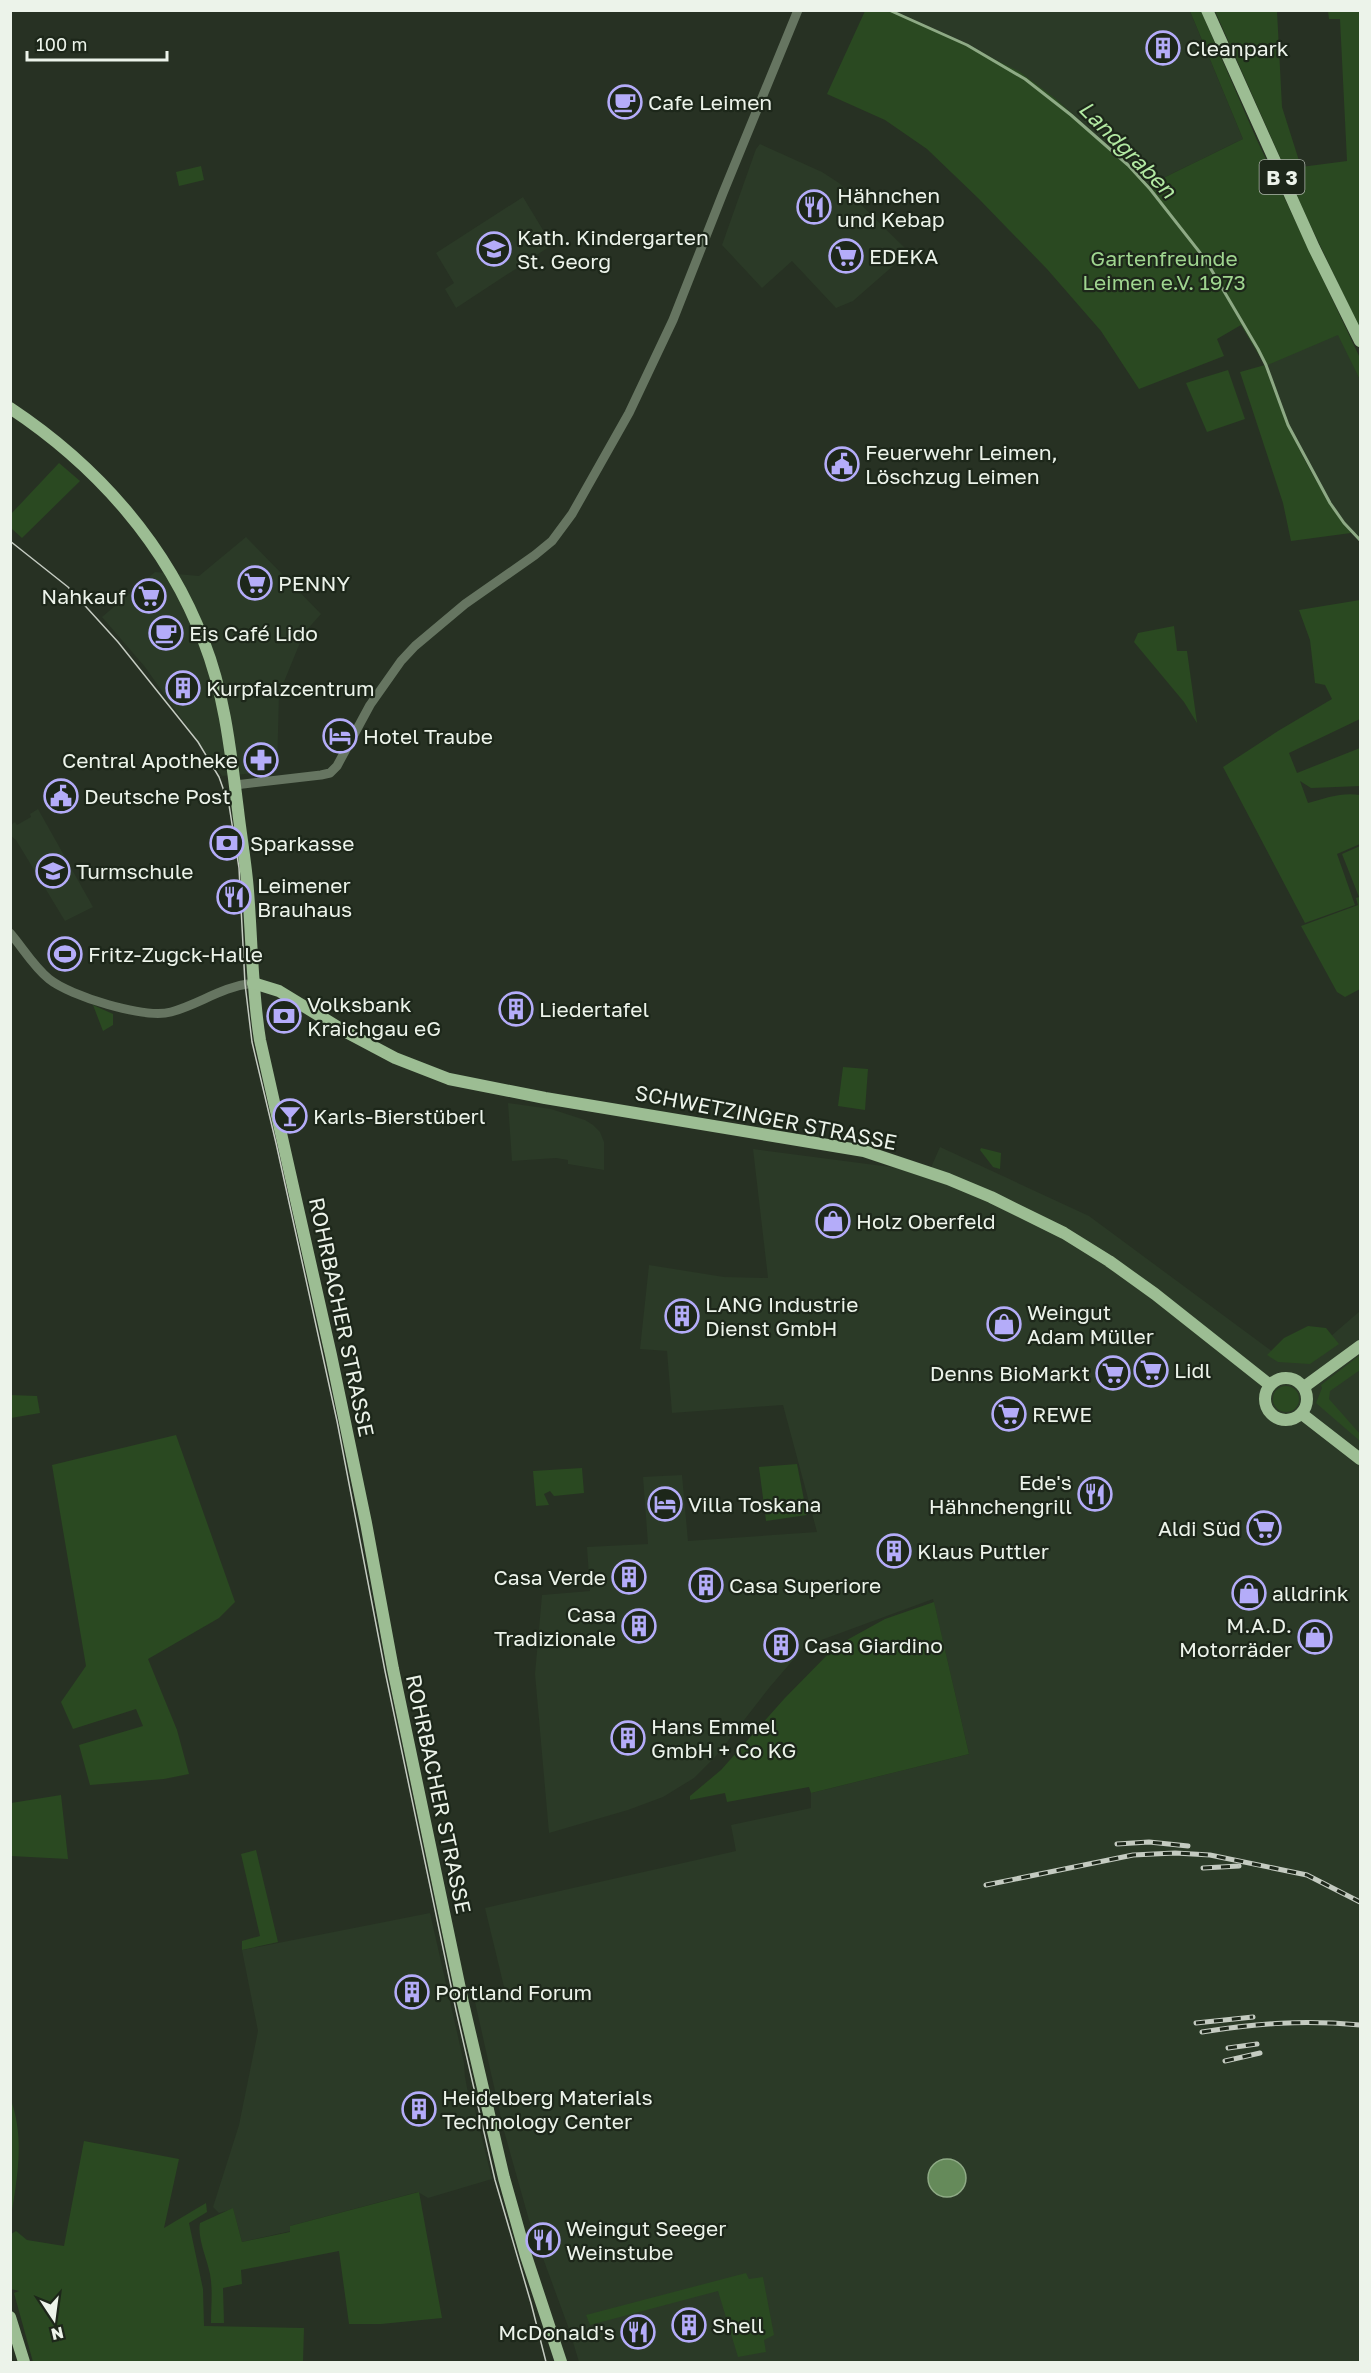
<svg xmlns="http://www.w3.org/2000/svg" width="1371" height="2373" font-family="'Golos Text',sans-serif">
  <rect width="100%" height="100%" fill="#273123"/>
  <g fill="#2b3a27">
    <polygon points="889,11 1190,11 1243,139 1149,185 1056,99 947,36"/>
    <polygon points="760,144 822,172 839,183 909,252 853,301 836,308 792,261 762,288 722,245 756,149"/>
    <polygon points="523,197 552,245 456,308 445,289 454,283 436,253"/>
    <polygon points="1339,334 1360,380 1360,541 1351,533 1329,504 1287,426 1265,365"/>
    <polygon points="246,537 321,614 304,633 279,694 277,771 222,776 145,667 102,617 155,572 199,576"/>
    <polygon points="38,809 93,907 65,921 16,840 11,836 11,825 15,822 17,825 31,817 30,814"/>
    <polygon points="508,1103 551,1109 585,1120 593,1125 600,1132 604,1142 604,1170 568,1164 568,1160 556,1158 512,1161"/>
    <polygon points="940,1147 1089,1216 1277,1355 1301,1362 1360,1311 1360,2362 579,2362 569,2329 529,2220 504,2131 475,2002 506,1995 485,1908 736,1851 731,1825 811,1808 811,1793 969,1754 933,1599 805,1646 769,1688 716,1756 694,1778 663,1797 628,1810 549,1833 535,1674 542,1595 590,1591 587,1547 648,1544 643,1477 682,1475 688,1541 817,1532 783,1405 672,1413 667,1351 640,1349 649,1265 724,1277 768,1278 753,1149 929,1172"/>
    <polygon points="430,1913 464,2063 465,2077 468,2093 471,2094 492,2179 428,2198 418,2192 290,2226 291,2231 242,2242 233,2209 219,2213 213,2207 239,2125 258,2031 242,1950"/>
  </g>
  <g fill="#2a4921">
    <path d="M865,11H889L947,36L1020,72L1056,99L1149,185L1243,139L1190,11H1201L1256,138L1360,358V380L1338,335L1265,366C1285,426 1313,483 1351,533L1291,541L1283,503L1240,372L1265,365L1241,325L1217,339L1224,356L1139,389L1101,331L1047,269L978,198L927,149L885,120L827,94Z"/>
    <polygon points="1215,11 1277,11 1282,107 1301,167 1347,161 1340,19 1329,19 1328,11 1360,11 1360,329 1307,218"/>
    <polygon points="201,166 204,180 179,186 176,172"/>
    <polygon points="1228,370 1245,419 1207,432 1186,383"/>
    <polygon points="59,463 80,481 22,538 11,528 11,514"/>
    <path d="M1360,600V719L1289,753L1297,773L1360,748V786L1311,788L1300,781L1308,803C1326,798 1342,792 1360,795V844L1337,854L1355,905L1305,923L1223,767L1278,731L1332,699L1325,685L1315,683L1310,640L1299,610Z"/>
    <polygon points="1174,626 1177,651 1187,651 1197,723 1184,702 1134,642 1138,633"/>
    <polygon points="1360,846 1360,989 1345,997 1337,992 1301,926 1358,905 1356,898 1359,897 1342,854"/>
    <polygon points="93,1005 113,1014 113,1025 103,1031"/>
    <polygon points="843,1067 868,1069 865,1110 838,1106"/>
    <polygon points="981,1148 1001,1153 1000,1169 993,1167 980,1150"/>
    <polygon points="1308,1326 1326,1328 1339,1344 1310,1364 1278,1362 1267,1355 1284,1338"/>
    <polygon points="1360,1355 1360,1370 1330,1391 1329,1399 1360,1434 1360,1441 1316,1403 1322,1388 1321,1385"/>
    <circle cx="1286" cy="1399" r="13"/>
    <polygon points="10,1395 37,1396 40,1413 11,1418"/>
    <polygon points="176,1435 235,1602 219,1618 148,1659 177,1730 189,1774 164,1779 90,1785 79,1745 143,1726 136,1709 73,1729 61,1702 86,1666 52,1465"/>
    <polygon points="797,1464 807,1515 766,1521 759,1467"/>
    <polygon points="582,1468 584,1493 554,1496 550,1491 544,1494 549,1505 536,1506 533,1471"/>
    <polygon points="934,1602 969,1754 811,1793 809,1787 727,1802 725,1793 690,1800 690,1796 721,1770 784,1699 836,1646 885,1619"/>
    <polygon points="61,1795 68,1859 11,1856 11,1803"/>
    <polygon points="256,1850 278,1942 242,1950 242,1941 260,1936 241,1854"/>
    <path d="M11,2100C25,2140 17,2178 11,2218Z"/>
    <polygon points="84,2141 179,2159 164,2228 206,2203 207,2212 189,2223 203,2289 204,2326 304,2328 303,2362 33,2362 14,2293 19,2291 11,2289 11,2234 16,2231 27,2240 64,2246"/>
    <path d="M419,2192L442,2318L381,2324H349L339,2251L241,2270L242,2284L223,2288L224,2323H211C211,2307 213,2290 210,2274C207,2259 197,2237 200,2223L233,2208L242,2242L290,2232V2226Z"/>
    <polygon points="746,2273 749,2279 763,2277 774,2335 764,2340 766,2352 738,2357 718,2291 590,2325 586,2315"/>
  </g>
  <circle fill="#658a5a" stroke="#8eaa85" stroke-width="1.5" cx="947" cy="2178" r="19"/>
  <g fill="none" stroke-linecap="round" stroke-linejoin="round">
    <polyline stroke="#8eaa85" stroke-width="3" points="889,10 967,45 1025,79 1071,115 1128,165 1150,189 1205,259 1258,349 1266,365 1288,425 1330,503 1344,523 1360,540"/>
    <g stroke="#667561" stroke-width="9">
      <polyline points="235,785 321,775 330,773 337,766 370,705 401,661 415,646 465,604 535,555 552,541 572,514 629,413 673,320 723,193 798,10"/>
      <path d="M10,933C23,948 33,966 49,979C70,996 144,1019 171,1012C200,1004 221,987 253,983"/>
    </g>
    <g stroke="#9cbd93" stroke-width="12">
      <polyline points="1207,10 1314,248 1360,341"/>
      <path d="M10,408C96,465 167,544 204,642C225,695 231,755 238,810C241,837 246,864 248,891C252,941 252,991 260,1040L331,1355L366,1523L393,1669L463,2003L504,2178L526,2256L561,2362"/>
      <polyline points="253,983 279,991 346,1032 395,1058 449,1079 545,1098 864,1151 948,1179 991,1197 1064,1233 1109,1261 1155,1294 1270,1385"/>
      <circle cx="1286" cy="1399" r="21"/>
      <polyline points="1304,1387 1360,1346"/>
      <polyline points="1302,1414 1360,1459"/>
      <polyline points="10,2317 24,2362"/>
    </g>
    <polyline stroke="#c4cbc1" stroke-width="1.5" points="10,541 68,587 118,642 198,742 219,777 229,805 239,868 245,984 252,1042 276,1143 337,1421 385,1671 456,2010 495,2180 531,2303 546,2362"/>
    <defs>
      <g id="rail">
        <polyline points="1117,1844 1149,1842 1188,1846"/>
        <polyline points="1203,1868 1239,1866"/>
        <polyline points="986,1885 1133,1855 1175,1853 1210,1855 1307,1875 1360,1902"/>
        <polyline points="1196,2023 1253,2017"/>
        <path d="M1202,2032C1259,2023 1303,2020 1360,2025"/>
        <polyline points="1228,2048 1257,2044"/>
        <polyline points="1225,2061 1260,2053"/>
      </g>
    </defs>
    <use href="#rail" stroke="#c4cbc1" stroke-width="5"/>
    <use href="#rail" stroke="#1d271a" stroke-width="3" stroke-dasharray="9" stroke-linecap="butt"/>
  </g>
  <defs>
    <symbol id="building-ring" viewBox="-11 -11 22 22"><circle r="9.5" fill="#1d271a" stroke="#b4acf9" stroke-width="1.5"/><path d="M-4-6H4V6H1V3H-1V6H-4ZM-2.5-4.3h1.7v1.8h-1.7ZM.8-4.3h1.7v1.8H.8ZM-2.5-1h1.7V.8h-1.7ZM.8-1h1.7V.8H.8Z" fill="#b4acf9"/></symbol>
    <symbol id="cafe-ring" viewBox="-11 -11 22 22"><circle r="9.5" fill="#1d271a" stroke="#b4acf9" stroke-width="1.5"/><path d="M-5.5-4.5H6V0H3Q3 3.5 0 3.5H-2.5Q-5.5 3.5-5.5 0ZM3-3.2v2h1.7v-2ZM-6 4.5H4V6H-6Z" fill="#b4acf9"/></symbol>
    <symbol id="restaurant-ring" viewBox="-11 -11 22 22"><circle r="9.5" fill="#1d271a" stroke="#b4acf9" stroke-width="1.5"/><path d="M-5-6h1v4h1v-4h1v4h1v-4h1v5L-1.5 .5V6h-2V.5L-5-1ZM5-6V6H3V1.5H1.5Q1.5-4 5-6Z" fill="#b4acf9"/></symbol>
    <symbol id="school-ring" viewBox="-11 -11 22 22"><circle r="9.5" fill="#1d271a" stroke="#b4acf9" stroke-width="1.5"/><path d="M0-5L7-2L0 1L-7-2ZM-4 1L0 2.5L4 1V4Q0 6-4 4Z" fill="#b4acf9"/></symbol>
    <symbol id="supermarket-ring" viewBox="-11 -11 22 22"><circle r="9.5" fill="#1d271a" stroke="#b4acf9" stroke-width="1.5"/><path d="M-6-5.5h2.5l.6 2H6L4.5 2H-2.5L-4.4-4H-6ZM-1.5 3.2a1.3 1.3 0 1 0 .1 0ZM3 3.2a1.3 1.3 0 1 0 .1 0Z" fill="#b4acf9"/></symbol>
    <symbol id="civic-ring" viewBox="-11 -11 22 22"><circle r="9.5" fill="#1d271a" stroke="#b4acf9" stroke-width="1.5"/><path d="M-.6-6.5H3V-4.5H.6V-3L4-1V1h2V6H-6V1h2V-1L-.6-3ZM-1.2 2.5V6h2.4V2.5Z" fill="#b4acf9"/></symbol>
    <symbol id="hotel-ring" viewBox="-11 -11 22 22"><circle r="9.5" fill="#1d271a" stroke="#b4acf9" stroke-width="1.5"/><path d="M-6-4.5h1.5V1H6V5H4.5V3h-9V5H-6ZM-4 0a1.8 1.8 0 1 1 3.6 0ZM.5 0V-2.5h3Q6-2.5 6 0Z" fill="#b4acf9"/></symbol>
    <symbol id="pharmacy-ring" viewBox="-11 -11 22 22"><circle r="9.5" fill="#1d271a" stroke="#b4acf9" stroke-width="1.5"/><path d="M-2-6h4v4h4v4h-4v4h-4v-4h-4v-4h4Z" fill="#b4acf9"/></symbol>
    <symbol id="bank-ring" viewBox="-11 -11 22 22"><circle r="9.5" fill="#1d271a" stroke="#b4acf9" stroke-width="1.5"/><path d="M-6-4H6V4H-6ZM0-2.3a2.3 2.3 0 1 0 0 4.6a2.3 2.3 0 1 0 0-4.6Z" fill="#b4acf9"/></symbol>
    <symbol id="stadium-ring" viewBox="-11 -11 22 22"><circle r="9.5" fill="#1d271a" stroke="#b4acf9" stroke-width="1.5"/><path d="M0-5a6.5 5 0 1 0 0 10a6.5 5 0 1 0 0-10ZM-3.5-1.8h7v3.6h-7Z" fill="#b4acf9"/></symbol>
    <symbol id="bar-ring" viewBox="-11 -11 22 22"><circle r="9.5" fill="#1d271a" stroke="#b4acf9" stroke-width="1.5"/><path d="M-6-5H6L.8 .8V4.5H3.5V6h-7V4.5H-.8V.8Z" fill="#b4acf9"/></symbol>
    <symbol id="shop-ring" viewBox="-11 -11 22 22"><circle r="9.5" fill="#1d271a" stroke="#b4acf9" stroke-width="1.5"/><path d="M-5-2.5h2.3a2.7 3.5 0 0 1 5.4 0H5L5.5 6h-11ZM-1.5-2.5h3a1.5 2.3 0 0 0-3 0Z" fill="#b4acf9"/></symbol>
  </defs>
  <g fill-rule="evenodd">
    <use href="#building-ring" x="1144" y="29" width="38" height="38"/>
    <use href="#cafe-ring" x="606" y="83" width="38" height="38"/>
    <use href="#restaurant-ring" x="795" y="188" width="38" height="38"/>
    <use href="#school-ring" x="475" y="230" width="38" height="38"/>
    <use href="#supermarket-ring" x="827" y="237" width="38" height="38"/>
    <use href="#civic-ring" x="823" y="445" width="38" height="38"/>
    <use href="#supermarket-ring" x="236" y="564" width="38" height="38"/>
    <use href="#supermarket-ring" x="130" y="577" width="38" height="38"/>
    <use href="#cafe-ring" x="147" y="614" width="38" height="38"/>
    <use href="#building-ring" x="164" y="669" width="38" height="38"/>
    <use href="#hotel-ring" x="321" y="717" width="38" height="38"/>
    <use href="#pharmacy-ring" x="242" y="741" width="38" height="38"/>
    <use href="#civic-ring" x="42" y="777" width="38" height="38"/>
    <use href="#bank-ring" x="208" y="824" width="38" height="38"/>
    <use href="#school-ring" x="34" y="852" width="38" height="38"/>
    <use href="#restaurant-ring" x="215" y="878" width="38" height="38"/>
    <use href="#stadium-ring" x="46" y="935" width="38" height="38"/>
    <use href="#building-ring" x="497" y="990" width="38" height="38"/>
    <use href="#bank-ring" x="265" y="997" width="38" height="38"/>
    <use href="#bar-ring" x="271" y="1097" width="38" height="38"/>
    <use href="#shop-ring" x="814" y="1202" width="38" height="38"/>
    <use href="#building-ring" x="663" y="1297" width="38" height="38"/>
    <use href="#shop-ring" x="985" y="1305" width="38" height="38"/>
    <use href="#supermarket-ring" x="1132" y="1351" width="38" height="38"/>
    <use href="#supermarket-ring" x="1094" y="1354" width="38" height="38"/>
    <use href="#supermarket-ring" x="990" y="1395" width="38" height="38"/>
    <use href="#restaurant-ring" x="1076" y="1475" width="38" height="38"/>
    <use href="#hotel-ring" x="646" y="1485" width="38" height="38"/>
    <use href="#supermarket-ring" x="1245" y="1509" width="38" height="38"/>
    <use href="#building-ring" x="875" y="1532" width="38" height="38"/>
    <use href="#building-ring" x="610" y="1558" width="38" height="38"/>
    <use href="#building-ring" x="687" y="1566" width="38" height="38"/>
    <use href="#shop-ring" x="1230" y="1574" width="38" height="38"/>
    <use href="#building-ring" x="620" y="1607" width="38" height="38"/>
    <use href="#shop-ring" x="1296" y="1618" width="38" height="38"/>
    <use href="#building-ring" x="762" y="1626" width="38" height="38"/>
    <use href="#building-ring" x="609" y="1719" width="38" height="38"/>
    <use href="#building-ring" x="393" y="1973" width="38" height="38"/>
    <use href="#building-ring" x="400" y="2090" width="38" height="38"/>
    <use href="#restaurant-ring" x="524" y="2221" width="38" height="38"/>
    <use href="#building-ring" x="670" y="2306" width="38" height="38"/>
    <use href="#restaurant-ring" x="619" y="2313" width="38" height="38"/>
  </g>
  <g text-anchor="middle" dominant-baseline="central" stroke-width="4.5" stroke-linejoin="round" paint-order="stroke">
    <rect fill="#1d271a" stroke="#aeb6ac" stroke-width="1.5" x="1259.5" y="160" width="45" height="34" rx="4.5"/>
    <g font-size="20" font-weight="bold" fill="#ecf3ea">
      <text x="1282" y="177">B 3</text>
    </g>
    <g font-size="21" fill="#ecf3ea" stroke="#1d271a" text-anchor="start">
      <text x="1186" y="48">Cleanpark</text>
      <text x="648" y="102">Cafe Leimen</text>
      <text x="837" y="195">Hähnchen<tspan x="837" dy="24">und Kebap</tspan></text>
      <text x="517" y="237">Kath. Kindergarten<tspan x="517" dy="24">St. Georg</tspan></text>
      <text x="869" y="256">EDEKA</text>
      <text x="865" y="452">Feuerwehr Leimen,<tspan x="865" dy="24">Löschzug Leimen</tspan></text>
      <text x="278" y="583">PENNY</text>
      <text x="126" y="596" text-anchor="end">Nahkauf</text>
      <text x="189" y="633">Eis Café Lido</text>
      <text x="206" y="688">Kurpfalzcentrum</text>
      <text x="363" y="736">Hotel Traube</text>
      <text x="238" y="760" text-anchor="end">Central Apotheke</text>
      <text x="84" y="796">Deutsche Post</text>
      <text x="250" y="843">Sparkasse</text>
      <text x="76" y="871">Turmschule</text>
      <text x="257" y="885">Leimener<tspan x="257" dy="24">Brauhaus</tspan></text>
      <text x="88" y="954">Fritz-Zugck-Halle</text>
      <text x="307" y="1004">Volksbank<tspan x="307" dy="24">Kraichgau eG</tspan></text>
      <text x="539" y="1009">Liedertafel</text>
      <text x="313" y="1116">Karls-Bierstüberl</text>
      <text x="856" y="1221">Holz Oberfeld</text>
      <text x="705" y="1304">LANG Industrie<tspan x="705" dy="24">Dienst GmbH</tspan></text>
      <text x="1027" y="1312">Weingut<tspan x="1027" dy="24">Adam Müller</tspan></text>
      <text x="1174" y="1370">Lidl</text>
      <text x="1090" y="1373" text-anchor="end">Denns BioMarkt</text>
      <text x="1032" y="1414">REWE</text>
      <text x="1072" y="1482" text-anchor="end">Ede's<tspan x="1072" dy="24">Hähnchengrill</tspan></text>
      <text x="688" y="1504">Villa Toskana</text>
      <text x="1241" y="1528" text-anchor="end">Aldi Süd</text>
      <text x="917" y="1551">Klaus Puttler</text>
      <text x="606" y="1577" text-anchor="end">Casa Verde</text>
      <text x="729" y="1585">Casa Superiore</text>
      <text x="1272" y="1593">alldrink</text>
      <text x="616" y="1614" text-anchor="end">Casa<tspan x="616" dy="24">Tradizionale</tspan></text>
      <text x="1292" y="1625" text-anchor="end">M.A.D.<tspan x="1292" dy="24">Motorräder</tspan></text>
      <text x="804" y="1645">Casa Giardino</text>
      <text x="651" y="1726">Hans Emmel<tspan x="651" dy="24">GmbH + Co KG</tspan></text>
      <text x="435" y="1992">Portland Forum</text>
      <text x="442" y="2097">Heidelberg Materials<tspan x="442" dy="24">Technology Center</tspan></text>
      <text x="566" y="2228">Weingut Seeger<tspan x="566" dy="24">Weinstube</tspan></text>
      <text x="712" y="2325">Shell</text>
      <text x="615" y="2332" text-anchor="end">McDonald's</text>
    </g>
    <g font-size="21" fill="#9fd58f" stroke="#1d271a">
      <text x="1164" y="258">Gartenfreunde<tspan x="1164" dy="24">Leimen e.V. 1973</tspan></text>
    </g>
    <g font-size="21" fill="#ecf3ea" stroke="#1d271a">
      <text transform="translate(766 1117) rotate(11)">SCHWETZINGER STRASSE</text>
      <text transform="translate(342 1317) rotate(78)">ROHRBACHER STRASSE</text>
      <text transform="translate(439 1794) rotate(78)">ROHRBACHER STRASSE</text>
    </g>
    <g font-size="22" font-style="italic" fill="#b2e9a2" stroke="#1d271a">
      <text transform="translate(1128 149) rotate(45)">Landgraben</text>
    </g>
  </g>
  <rect width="1371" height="2373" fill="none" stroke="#ecf3ea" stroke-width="24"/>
  <g transform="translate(54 2319) rotate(167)" stroke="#1d271a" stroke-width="4.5" paint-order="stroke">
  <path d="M0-4.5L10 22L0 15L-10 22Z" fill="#ecf3ea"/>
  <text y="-9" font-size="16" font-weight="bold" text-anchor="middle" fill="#ecf3ea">N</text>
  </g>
  <path d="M27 51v9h140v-9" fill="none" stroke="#ecf3ea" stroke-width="3"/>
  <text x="36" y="51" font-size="18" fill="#ecf3ea" stroke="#1d271a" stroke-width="4.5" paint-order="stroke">100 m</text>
</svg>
